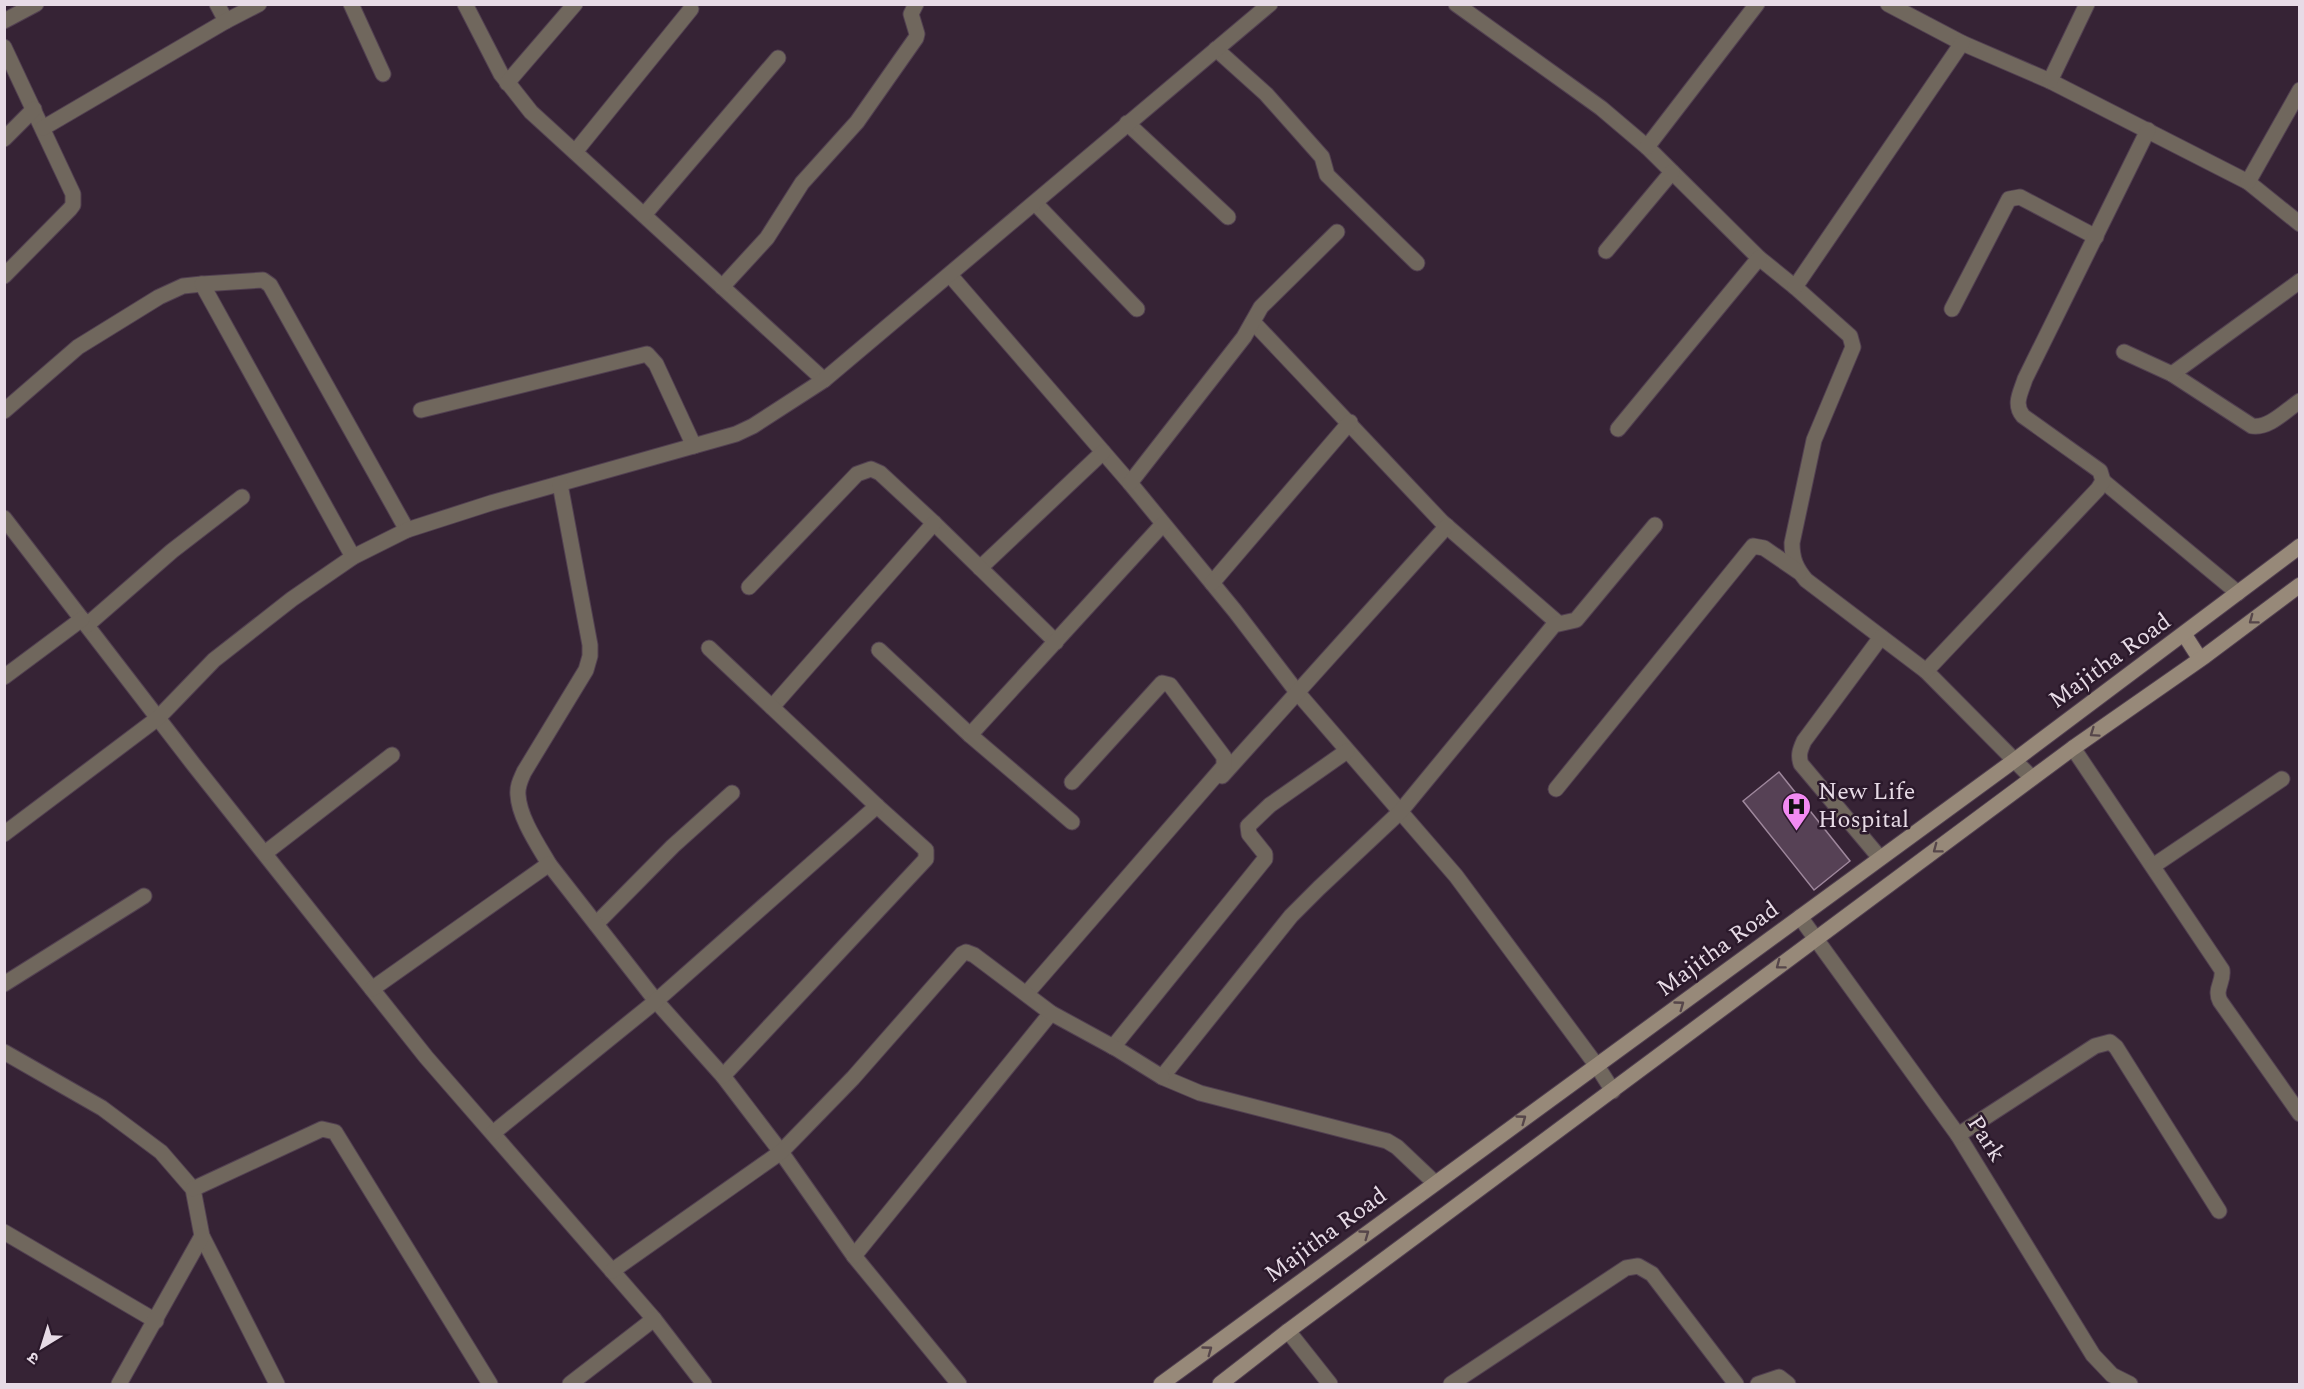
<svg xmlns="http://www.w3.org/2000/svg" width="2304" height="1389" font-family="Spectral,'Noto Sans Devanagari',serif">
  <rect width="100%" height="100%" fill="#362335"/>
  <polygon fill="#564155" stroke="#9e879c" stroke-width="1.5" points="1779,772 1850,861 1814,890 1743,801"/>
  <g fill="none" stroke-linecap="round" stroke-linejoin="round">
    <defs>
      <g id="street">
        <polyline points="217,4 226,21"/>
        <polyline points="351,4 383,74"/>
        <polyline points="465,4 501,74 531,112 824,380"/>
        <path d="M1456,4L1601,108L1647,147L1759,258L1795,287L1850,336L1853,347L1814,440L1792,543C1792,559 1796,568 1806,580L1926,671L2032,778"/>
        <polyline points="1888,4 1962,43 2050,81 2248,182 2300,224"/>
        <polyline points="4,21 36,4"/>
        <polyline points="4,47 73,194 73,205 70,209 4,276"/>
        <polyline points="1216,49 1266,94 1322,157 1327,175 1417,263"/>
        <polyline points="2050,81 2087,4"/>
        <polyline points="507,83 575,4"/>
        <polyline points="1127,123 1228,217"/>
        <polyline points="43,128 226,21 259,4"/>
        <polyline points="4,139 34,109"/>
        <polyline points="1647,147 1757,4"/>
        <polyline points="575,152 691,9"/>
        <polyline points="2248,182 2300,90"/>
        <polyline points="1035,203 1137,309"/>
        <polyline points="644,215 778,58"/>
        <polyline points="1606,251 1672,172"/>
        <polyline points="950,275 1130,483 1235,611 1297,692 1456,876 1597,1066 1613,1091"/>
        <polyline points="722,287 767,238 802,183 857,122 916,38 917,34 911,14 916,4"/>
        <polyline points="1795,287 1962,43"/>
        <polyline points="1952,309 2009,199 2020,197 2096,237"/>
        <polyline points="1253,322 1442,522 1558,623"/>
        <path d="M2124,352L2172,374L2252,426C2269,429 2286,410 2300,401"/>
        <polyline points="2172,374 2300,281"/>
        <polyline points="421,410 647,354 656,364 694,446"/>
        <polyline points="4,411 78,347 159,297 183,286 202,284"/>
        <polyline points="1618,429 1759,258"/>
        <polyline points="2103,481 2238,593"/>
        <polyline points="1130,483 1244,337 1261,307 1337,232"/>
        <polyline points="4,518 194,765 426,1057 654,1319 704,1384"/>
        <polyline points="353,557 202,284 263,280 270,285 407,530"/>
        <polyline points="980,568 1103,452"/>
        <polyline points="1212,583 1350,422"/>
        <polyline points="749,587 857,474 871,469 880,473 934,523 1056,642"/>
        <polyline points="87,625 172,551 242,497"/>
        <polyline points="879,650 970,735"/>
        <path d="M1926,671L2098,489L2103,481L2100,471L2023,416C2013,404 2021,392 2025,379L2148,130"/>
        <polyline points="4,677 82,619"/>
        <polyline points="772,707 934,523"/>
        <path d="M2073,748L2222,970C2224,982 2214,989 2220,1001L2300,1114"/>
        <polyline points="1222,776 1447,526"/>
        <polyline points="1556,789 1753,546 1764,548 1799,572"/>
        <polyline points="1072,822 970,735 1163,524"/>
        <polyline points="4,834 158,718 214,660 292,599 353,557 407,530 491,503 736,434 753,426 824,380 1270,4"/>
        <polyline points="265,853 392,755"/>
        <path d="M1880,858L1801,764C1798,755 1800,750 1804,741L1881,637"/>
        <path d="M549,864C538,845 519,817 518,795C517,786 521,779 524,772L586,670L590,656V645L560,484"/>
        <polyline points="2153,866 2282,779"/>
        <polyline points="1800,917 1958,1135 2093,1355 2112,1375 2130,1384"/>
        <polyline points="596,924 673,846 732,793"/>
        <polyline points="4,984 144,896"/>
        <polyline points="372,989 549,864 656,1001 723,1076 781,1152 854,1256 959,1384"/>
        <polyline points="1027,993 1224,766 1224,757 1170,685 1162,683 1072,782"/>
        <polyline points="1113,1047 1265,859 1265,854 1249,834 1248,826 1270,805 1347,751"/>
        <polyline points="4,1052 102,1108 161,1152 193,1189 202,1236 277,1384"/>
        <polyline points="723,1076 926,859 926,850 877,806"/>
        <polyline points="493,1133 656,1001 877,806 709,648"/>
        <polyline points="1958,1135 2095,1046 2110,1042 2116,1047 2219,1211"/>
        <polyline points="1435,1183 1397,1147 1387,1141 1200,1093 1162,1077 1291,916 1319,888 1400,812 1554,625 1576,620 1655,525"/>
        <polyline points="193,1189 322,1129 335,1132 490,1384"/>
        <polyline points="4,1232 156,1321"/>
        <polyline points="854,1256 1051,1013"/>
        <polyline points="612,1271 781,1152 853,1078 962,954 966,952 974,955 1051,1013 1117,1049 1162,1077"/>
        <polyline points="1288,1331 1330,1384"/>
        <polyline points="119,1384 202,1236"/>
        <polyline points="570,1384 654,1319"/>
        <polyline points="1451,1384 1626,1268 1638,1266 1652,1274 1736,1384"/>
        <polyline points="1758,1384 1779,1377 1788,1384"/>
      </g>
      <g id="secondary">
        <polyline points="2184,634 2200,659"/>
        <polyline points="1161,1384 2015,760 2300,546"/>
        <polyline points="1220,1384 1288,1331 2073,748 2205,656 2300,585"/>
      </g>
    </defs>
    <use href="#street" stroke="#524051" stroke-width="17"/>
    <use href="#secondary" stroke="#524051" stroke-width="17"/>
    <use href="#street" stroke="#70675d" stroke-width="15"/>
    <use href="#secondary" stroke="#978979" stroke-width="15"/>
  </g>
  <defs><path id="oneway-chevron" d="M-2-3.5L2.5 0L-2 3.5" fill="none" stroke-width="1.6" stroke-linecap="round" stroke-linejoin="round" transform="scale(1.5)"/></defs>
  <g stroke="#56464a">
    <use href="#oneway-chevron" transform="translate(2253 620) rotate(143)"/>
    <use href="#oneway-chevron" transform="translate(2094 733) rotate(145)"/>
    <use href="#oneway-chevron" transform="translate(1937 849) rotate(143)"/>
    <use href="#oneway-chevron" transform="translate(1780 965) rotate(143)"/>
    <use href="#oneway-chevron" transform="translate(1680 1005) rotate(-36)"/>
    <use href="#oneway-chevron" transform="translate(1522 1119) rotate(-36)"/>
    <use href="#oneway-chevron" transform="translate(1365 1234) rotate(-36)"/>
    <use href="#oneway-chevron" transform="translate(1208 1350) rotate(-36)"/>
  </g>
  <defs>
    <symbol id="hospital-pin" viewBox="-11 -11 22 30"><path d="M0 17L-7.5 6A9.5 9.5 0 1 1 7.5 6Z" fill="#f28af2" stroke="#2b192b"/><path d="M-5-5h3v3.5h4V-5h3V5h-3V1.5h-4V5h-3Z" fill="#111"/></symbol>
  </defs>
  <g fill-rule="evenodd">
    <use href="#hospital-pin" x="1780" y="790" width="33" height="45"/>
  </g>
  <g text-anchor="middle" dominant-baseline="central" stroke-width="5" stroke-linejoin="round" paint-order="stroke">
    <g font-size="24" fill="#e7dbe6" stroke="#2b192b">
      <text transform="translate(2110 661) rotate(-36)">Majitha Road</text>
      <text transform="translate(1718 949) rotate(-36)">Majitha Road</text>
      <text transform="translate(1986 1139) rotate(57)">Park</text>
      <text transform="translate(1326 1235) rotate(-36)">Majitha Road</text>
    </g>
    <g font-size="24" fill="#e7dbe6" stroke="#2b192b" text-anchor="start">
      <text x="1818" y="792">New Life<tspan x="1818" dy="28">Hospital</tspan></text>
    </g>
  </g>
  <rect width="2304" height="1389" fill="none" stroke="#e7dbe6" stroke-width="12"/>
  <g transform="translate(42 1347) rotate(218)" stroke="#2b192b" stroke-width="4.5" paint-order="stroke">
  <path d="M0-4.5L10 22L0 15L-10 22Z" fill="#e7dbe6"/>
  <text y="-9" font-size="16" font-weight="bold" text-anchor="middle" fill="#e7dbe6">उ</text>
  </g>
</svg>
